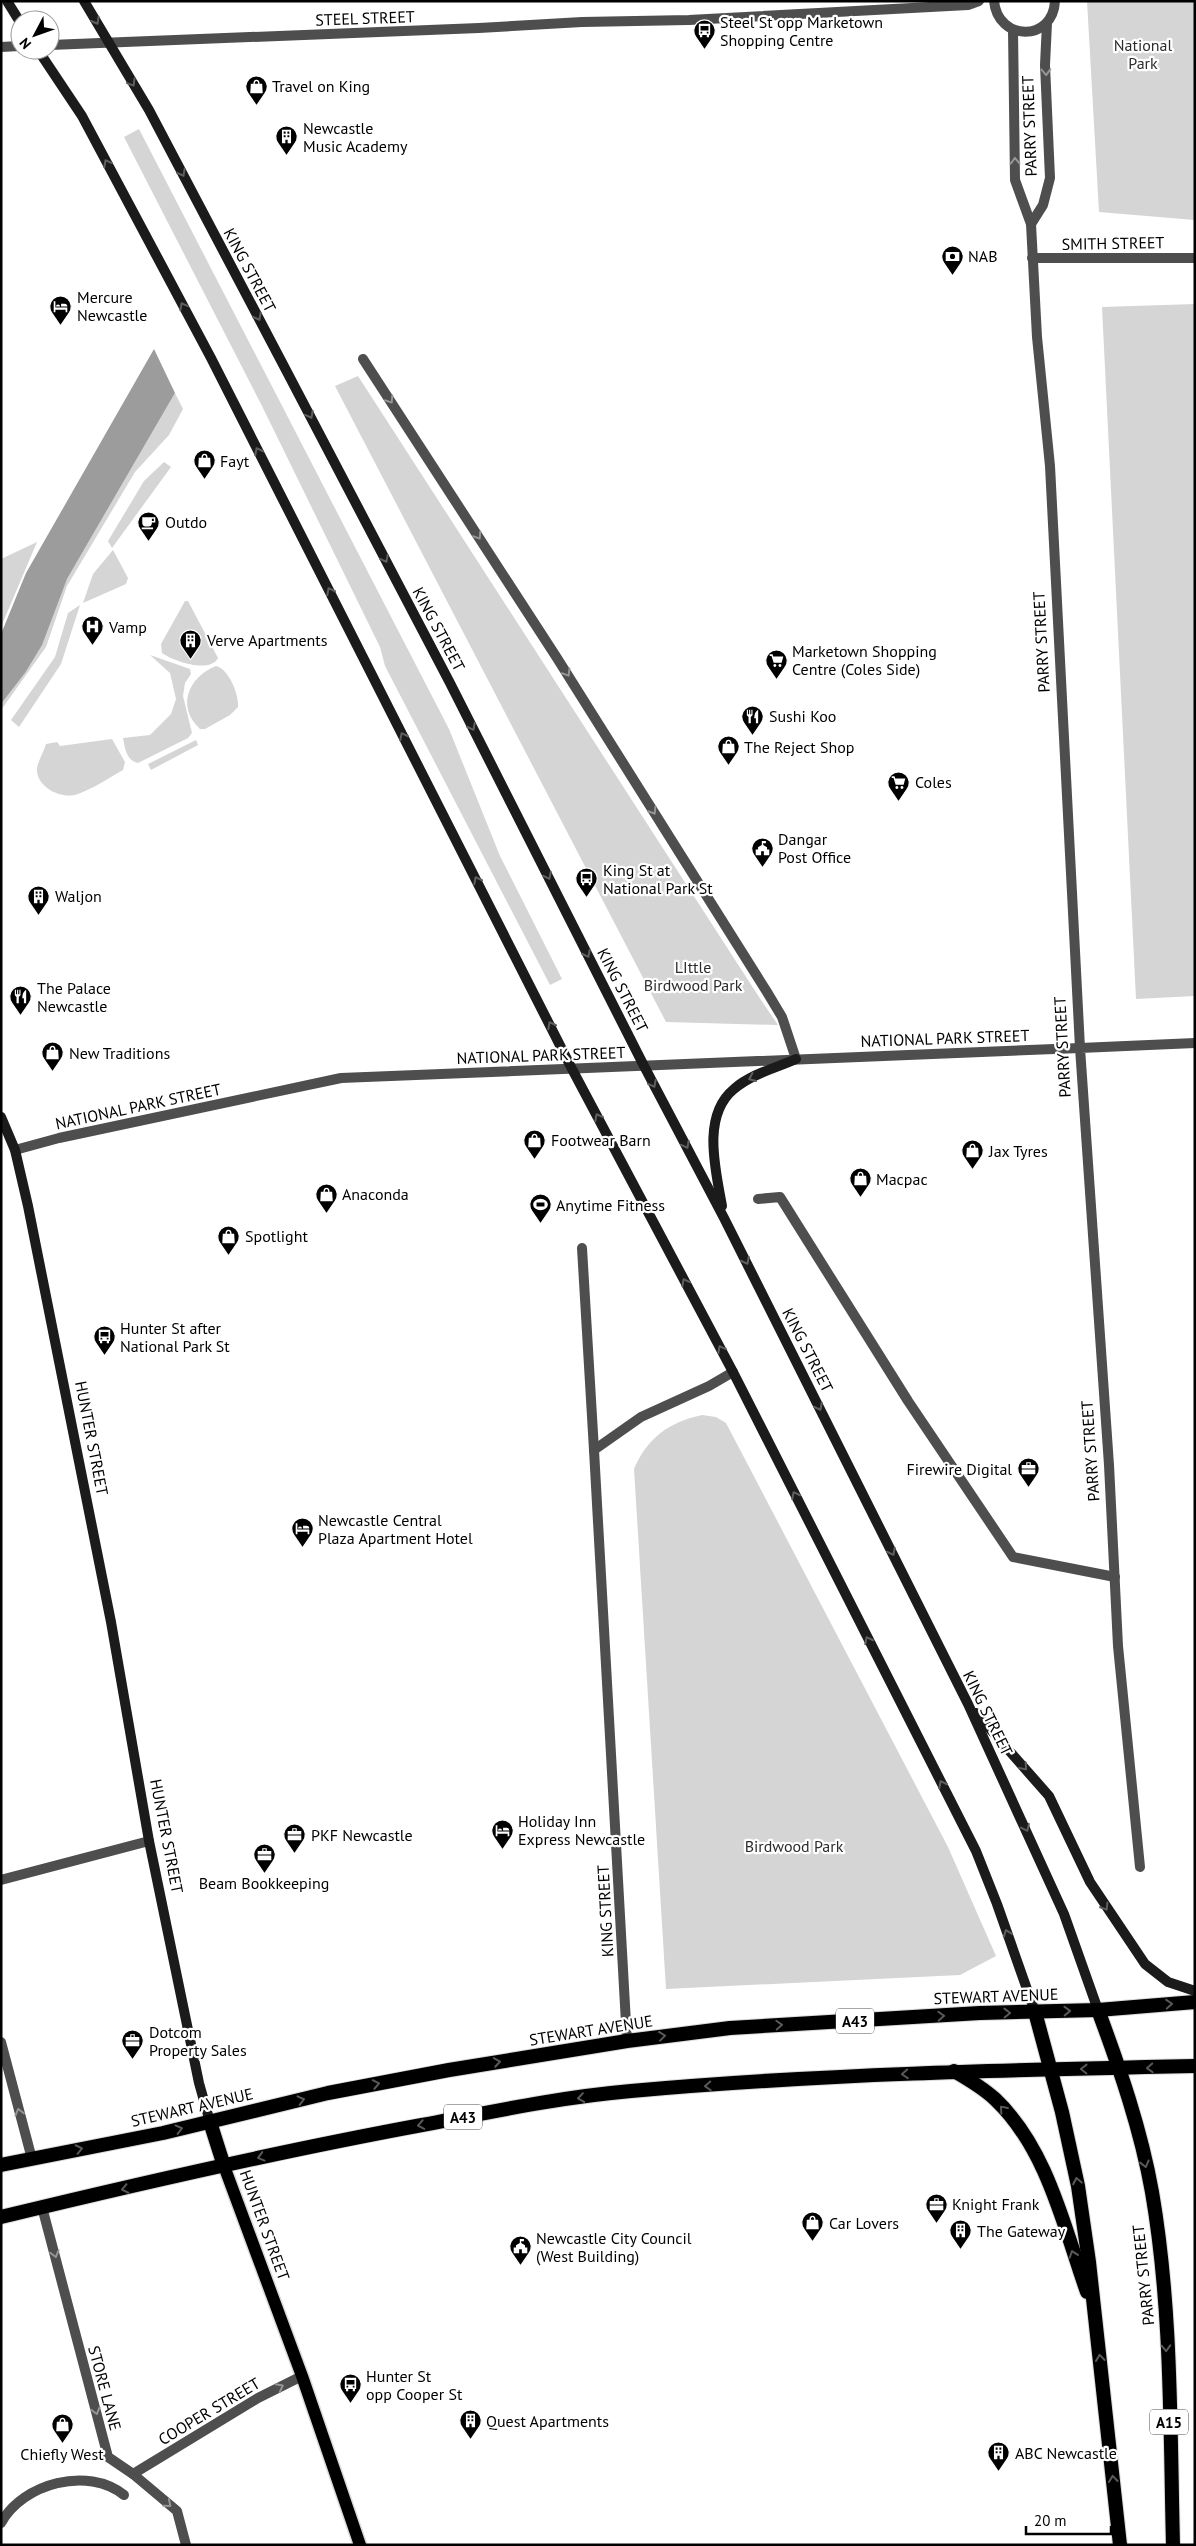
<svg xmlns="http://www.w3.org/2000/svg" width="1196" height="2546" font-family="'PT Sans',sans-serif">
  <rect width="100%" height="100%" fill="#fff"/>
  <g fill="#d5d5d5">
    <polygon points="1087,1 1195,1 1195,220 1099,212"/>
    <polygon points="139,129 449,729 500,856 562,979 550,985 385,666 380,647 262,406 124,137"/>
    <polygon points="1195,304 1195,996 1136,999 1102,307"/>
    <polygon points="358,376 759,997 778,1025 666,1022 335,386"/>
    <polygon points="175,393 183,409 169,435 135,472 67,586 46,647 1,710 1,704 25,673 67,579"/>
    <polygon points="164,462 171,467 112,548 108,541 144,481"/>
    <polygon points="37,542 1,627 1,559"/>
    <polygon points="113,550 128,578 126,584 83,603 93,574"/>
    <path d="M185,601H188L218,658C210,674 173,661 162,653L161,644Z"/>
    <polygon points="80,605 61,664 19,727 11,720 55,657 68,613"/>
    <path d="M150,655L190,669L191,674L185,683L183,696L192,733L188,738L138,763C126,760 125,748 123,738L150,735L171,714L176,699L170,673Z"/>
    <path d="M216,666C229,669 239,695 238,707L230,715L205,729H200C176,707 188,677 216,666Z"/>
    <path d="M112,739L125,762L123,770C109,778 94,788 78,794C63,800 37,788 37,770C37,762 44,752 46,744L57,742L60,746Z"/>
    <polygon points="196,740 198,745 151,770 148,764"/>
    <path d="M702,1415L716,1417L726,1423L948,1847L996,1956L960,1975L666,1989L634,1469C647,1438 669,1422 702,1415Z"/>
  </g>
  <polygon fill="#9c9c9c" points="154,349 175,393 67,579 42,645 25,673 1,704 1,634 26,573"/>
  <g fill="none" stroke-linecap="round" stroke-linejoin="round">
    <defs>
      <polyline id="primary" points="224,2166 302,2376 360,2545"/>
      <g id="trunk">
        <path d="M1098,2010C1120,2069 1141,2130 1152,2192C1172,2308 1170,2428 1173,2545"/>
        <polyline points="1035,2012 1062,2112 1078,2186 1089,2262 1120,2545"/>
        <path d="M954,2071C968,2079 983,2088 995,2099C1047,2148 1064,2227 1087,2292"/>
        <polyline points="210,2122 224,2166"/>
        <polyline points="1,2165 163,2133 328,2093 449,2070 627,2041 730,2028 980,2013 1098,2010 1195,2002"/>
        <path d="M1,2217C141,2183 281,2151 422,2125C491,2112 561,2097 631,2091C819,2074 1007,2070 1195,2066"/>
      </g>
    </defs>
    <use href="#primary" stroke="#dbdbdb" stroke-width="15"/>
    <use href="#trunk" stroke="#dbdbdb" stroke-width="16"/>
    <g stroke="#4e4e4e" stroke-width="10">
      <polyline points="363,359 557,658 767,992 782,1017 796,1059"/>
      <polyline points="758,1199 780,1197 908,1401 1013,1557 1115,1577"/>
      <polyline points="1,1880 149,1841"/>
      <polyline points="1,2042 32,2159"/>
      <polyline points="42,2207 108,2457 133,2474"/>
    </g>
    <path stroke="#4e4e4e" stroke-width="10" d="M1,2523C23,2483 88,2466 124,2495"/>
    <g stroke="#4e4e4e" stroke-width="10">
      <polyline points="582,1248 594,1450"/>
      <polyline points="1140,1867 1118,1646 1109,1465 1080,1048 1195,1043"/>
      <polyline points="627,2041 594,1450 641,1417 709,1386 733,1372"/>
      <polyline points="186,2545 177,2511 133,2474 258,2398 302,2376"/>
    </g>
    <g stroke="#4e4e4e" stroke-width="10">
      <path d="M994,1C998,42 1053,42 1055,1"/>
      <polyline points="50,45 479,28 582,22 689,20 968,5 979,1"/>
      <polyline points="1,47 20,46"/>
      <polyline points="1031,224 1043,205 1050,178 1045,65 1047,23"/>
      <polyline points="1032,258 1195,258"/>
      <polyline points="15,1150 59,1138 341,1078 1080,1048 1050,466 1037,337 1031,224 1015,180 1013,30"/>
    </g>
    <g stroke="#1b1b1b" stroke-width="10">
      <polyline points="7,1 20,22"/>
      <polyline points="84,1 149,110 287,372 450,683 644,1066 724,1218 968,1704 1064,1914 1098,2010"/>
      <polyline points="38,50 82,116 211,358 572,1069 733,1372 976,1851 997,1904 1035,2012"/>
      <polyline points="1,1117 15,1150 28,1206 111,1622 149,1841 199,2083 210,2122"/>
      <path d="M722,1206C716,1171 701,1116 734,1089C751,1074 776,1068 796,1059"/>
      <polyline points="976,1713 1049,1796 1090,1882 1145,1964 1168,1982 1195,1991"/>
    </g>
    <use href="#primary" stroke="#000" stroke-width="12"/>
    <use href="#trunk" stroke="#000" stroke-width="14"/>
  </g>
  <defs><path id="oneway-chevron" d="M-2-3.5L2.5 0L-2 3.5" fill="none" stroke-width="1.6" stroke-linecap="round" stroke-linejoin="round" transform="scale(1.25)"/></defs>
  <g stroke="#5f5f5f">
    <use href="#oneway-chevron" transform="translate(96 21) rotate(60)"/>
    <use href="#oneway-chevron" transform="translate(132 83) rotate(59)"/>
    <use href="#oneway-chevron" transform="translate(107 163) rotate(-118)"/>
    <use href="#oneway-chevron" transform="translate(182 173) rotate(62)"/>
    <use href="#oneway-chevron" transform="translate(183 306) rotate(-118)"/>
    <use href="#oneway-chevron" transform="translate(258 317) rotate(62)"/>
    <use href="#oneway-chevron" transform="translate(310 415) rotate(62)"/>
    <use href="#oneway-chevron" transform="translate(258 451) rotate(-117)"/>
    <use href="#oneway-chevron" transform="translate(385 559) rotate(62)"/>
    <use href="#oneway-chevron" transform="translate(330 591) rotate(-117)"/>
    <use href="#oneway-chevron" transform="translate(472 727) rotate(63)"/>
    <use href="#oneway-chevron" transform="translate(403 736) rotate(-117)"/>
    <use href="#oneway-chevron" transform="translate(548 876) rotate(63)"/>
    <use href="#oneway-chevron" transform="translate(477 880) rotate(-117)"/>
    <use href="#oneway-chevron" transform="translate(587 954) rotate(63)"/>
    <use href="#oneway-chevron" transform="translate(551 1025) rotate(-117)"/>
    <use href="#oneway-chevron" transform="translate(752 1078) rotate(155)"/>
    <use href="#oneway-chevron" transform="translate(653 1084) rotate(62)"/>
    <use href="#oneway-chevron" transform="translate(598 1117) rotate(-118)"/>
    <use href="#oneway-chevron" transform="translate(686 1145) rotate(62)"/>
    <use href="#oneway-chevron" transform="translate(746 1261) rotate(63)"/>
    <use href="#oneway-chevron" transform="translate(685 1282) rotate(-118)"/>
    <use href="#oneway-chevron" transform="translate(721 1349) rotate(-118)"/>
    <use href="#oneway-chevron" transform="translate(819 1407) rotate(63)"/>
    <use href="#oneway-chevron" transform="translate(795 1495) rotate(-117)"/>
    <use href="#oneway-chevron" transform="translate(892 1552) rotate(63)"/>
    <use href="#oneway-chevron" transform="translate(868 1640) rotate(-117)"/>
    <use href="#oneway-chevron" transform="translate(1024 1767) rotate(49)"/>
    <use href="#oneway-chevron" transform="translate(942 1784) rotate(-117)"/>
    <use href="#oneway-chevron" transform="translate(1026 1828) rotate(65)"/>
    <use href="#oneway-chevron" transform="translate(1105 1907) rotate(58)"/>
    <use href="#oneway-chevron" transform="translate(1007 1933) rotate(-110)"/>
  </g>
  <g stroke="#959595">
    <use href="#oneway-chevron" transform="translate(1046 72) rotate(88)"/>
    <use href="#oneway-chevron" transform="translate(1015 161) rotate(-91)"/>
    <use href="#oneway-chevron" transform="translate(390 400) rotate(57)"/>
    <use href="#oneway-chevron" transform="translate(478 536) rotate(57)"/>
    <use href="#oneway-chevron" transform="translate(567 673) rotate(58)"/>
    <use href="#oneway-chevron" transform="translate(653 811) rotate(58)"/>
    <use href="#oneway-chevron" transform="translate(19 2112) rotate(-105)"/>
    <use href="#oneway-chevron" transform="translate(55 2254) rotate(75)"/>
    <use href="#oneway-chevron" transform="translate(280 2387) rotate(-27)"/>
    <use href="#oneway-chevron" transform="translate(96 2411) rotate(75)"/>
    <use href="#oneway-chevron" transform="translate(168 2504) rotate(40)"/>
  </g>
  <g stroke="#595959">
    <use href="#oneway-chevron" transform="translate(1169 2004) rotate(-4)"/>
    <use href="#oneway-chevron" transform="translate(1067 2011) rotate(-2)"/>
    <use href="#oneway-chevron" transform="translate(1007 2013) rotate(-1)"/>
    <use href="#oneway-chevron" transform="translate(941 2016) rotate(-3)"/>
    <use href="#oneway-chevron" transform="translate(779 2025) rotate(-3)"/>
    <use href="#oneway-chevron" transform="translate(662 2036) rotate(-7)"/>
    <use href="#oneway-chevron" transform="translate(497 2062) rotate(-9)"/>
    <use href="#oneway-chevron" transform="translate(1150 2068) rotate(177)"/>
    <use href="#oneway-chevron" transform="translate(1084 2069) rotate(-179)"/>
    <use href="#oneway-chevron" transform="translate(905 2074) rotate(176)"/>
    <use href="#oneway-chevron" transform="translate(376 2084) rotate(-11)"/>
    <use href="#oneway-chevron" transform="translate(708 2086) rotate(177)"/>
    <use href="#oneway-chevron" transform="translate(581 2098) rotate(172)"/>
    <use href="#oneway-chevron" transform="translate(301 2100) rotate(-14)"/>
    <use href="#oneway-chevron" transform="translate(1003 2109) rotate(-131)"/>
    <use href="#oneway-chevron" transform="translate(421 2125) rotate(169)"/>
    <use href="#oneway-chevron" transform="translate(179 2129) rotate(-14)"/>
    <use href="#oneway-chevron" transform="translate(79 2149) rotate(-12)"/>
    <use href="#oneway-chevron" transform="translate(261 2157) rotate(165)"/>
    <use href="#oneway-chevron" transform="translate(1145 2164) rotate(76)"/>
    <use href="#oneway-chevron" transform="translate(1077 2181) rotate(-101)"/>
    <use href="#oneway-chevron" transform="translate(125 2189) rotate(168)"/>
    <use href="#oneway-chevron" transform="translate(1073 2254) rotate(-109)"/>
    <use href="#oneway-chevron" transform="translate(1166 2348) rotate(88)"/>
    <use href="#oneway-chevron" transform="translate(1100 2358) rotate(-96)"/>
    <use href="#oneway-chevron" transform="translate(1113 2479) rotate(-96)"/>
  </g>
  <defs>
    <symbol id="bus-pin" viewBox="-11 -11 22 30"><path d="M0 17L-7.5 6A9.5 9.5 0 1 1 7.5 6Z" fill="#000" stroke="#fff"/><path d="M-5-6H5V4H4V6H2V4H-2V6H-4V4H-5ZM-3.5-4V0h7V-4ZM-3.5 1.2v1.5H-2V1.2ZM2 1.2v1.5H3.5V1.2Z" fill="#fff"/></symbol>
    <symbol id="shop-pin" viewBox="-11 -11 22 30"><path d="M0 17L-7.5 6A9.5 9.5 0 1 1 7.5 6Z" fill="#000" stroke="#fff"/><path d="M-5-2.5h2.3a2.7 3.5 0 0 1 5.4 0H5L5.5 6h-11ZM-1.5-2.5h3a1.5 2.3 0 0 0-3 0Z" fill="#fff"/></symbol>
    <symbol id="building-pin" viewBox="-11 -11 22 30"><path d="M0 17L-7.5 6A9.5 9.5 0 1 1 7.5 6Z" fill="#000" stroke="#fff"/><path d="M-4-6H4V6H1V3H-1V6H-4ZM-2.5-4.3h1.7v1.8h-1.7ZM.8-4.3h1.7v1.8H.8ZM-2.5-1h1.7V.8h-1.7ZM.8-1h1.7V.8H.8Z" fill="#fff"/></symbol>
    <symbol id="bank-pin" viewBox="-11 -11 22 30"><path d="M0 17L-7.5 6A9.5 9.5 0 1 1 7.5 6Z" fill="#000" stroke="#fff"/><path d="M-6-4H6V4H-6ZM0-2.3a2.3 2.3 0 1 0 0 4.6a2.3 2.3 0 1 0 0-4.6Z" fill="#fff"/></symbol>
    <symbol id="hotel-pin" viewBox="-11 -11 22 30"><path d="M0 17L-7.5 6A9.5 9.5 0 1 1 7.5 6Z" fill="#000" stroke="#fff"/><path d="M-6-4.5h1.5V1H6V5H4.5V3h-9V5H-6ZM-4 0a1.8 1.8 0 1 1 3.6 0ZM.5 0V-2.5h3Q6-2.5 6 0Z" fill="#fff"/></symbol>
    <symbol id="cafe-pin" viewBox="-11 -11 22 30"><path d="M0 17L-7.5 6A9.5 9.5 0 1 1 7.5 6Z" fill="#000" stroke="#fff"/><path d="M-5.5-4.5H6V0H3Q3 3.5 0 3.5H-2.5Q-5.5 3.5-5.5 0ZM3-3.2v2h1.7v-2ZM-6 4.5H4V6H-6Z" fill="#fff"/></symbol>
    <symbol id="hospital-pin" viewBox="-11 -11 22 30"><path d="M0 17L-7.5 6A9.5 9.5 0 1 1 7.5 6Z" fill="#000" stroke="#fff"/><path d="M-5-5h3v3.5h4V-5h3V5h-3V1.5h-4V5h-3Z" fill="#fff"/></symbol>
    <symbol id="supermarket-pin" viewBox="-11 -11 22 30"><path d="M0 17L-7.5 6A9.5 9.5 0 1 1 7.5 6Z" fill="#000" stroke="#fff"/><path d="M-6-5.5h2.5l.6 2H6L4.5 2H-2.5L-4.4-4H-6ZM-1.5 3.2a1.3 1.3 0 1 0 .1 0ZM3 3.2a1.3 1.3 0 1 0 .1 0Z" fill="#fff"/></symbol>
    <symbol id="restaurant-pin" viewBox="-11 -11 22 30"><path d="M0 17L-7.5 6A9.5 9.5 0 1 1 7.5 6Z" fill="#000" stroke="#fff"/><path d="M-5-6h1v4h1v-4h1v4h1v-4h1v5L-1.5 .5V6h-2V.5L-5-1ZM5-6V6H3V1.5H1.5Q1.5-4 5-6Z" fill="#fff"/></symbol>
    <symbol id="civic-pin" viewBox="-11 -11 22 30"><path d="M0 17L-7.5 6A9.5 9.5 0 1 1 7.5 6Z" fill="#000" stroke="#fff"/><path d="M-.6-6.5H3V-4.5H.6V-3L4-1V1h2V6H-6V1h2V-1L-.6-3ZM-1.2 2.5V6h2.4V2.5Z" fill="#fff"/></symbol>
    <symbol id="stadium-pin" viewBox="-11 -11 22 30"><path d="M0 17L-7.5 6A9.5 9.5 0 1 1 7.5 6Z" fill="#000" stroke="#fff"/><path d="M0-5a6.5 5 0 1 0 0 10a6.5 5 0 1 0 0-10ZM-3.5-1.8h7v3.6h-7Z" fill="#fff"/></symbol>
    <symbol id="office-pin" viewBox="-11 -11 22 30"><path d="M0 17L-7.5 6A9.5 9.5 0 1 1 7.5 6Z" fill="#000" stroke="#fff"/><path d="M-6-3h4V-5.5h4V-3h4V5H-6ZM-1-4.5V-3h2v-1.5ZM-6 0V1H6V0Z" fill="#fff"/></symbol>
  </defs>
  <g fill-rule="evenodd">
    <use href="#bus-pin" x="692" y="18" width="25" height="34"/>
    <use href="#shop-pin" x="244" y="74" width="25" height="34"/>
    <use href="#building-pin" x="274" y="124" width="25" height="34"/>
    <use href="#bank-pin" x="940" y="244" width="25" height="34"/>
    <use href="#hotel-pin" x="48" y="294" width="25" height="34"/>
    <use href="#shop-pin" x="192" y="448" width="25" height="34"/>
    <use href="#cafe-pin" x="136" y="510" width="25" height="34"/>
    <use href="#hospital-pin" x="80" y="614" width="25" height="34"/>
    <use href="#building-pin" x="178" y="628" width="25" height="34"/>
    <use href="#supermarket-pin" x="764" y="648" width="25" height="34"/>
    <use href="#restaurant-pin" x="740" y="704" width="25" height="34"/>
    <use href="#shop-pin" x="716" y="734" width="25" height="34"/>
    <use href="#supermarket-pin" x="886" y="770" width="25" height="34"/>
    <use href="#civic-pin" x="750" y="836" width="25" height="34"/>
    <use href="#bus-pin" x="574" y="866" width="25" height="34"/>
    <use href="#building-pin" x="26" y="884" width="25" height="34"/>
    <use href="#restaurant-pin" x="8" y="984" width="25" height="34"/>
    <use href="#shop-pin" x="40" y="1040" width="25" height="34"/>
    <use href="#shop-pin" x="522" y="1128" width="25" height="34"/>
    <use href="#shop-pin" x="960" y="1138" width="25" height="34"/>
    <use href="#shop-pin" x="848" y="1166" width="25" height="34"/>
    <use href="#shop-pin" x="314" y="1182" width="25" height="34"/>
    <use href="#stadium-pin" x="528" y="1192" width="25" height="34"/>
    <use href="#shop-pin" x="216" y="1224" width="25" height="34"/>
    <use href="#bus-pin" x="92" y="1324" width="25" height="34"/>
    <use href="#office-pin" x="1016" y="1456" width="25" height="34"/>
    <use href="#hotel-pin" x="290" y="1516" width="25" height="34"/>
    <use href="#hotel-pin" x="490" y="1818" width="25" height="34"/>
    <use href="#office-pin" x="282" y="1822" width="25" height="34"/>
    <use href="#office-pin" x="252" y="1842" width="25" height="34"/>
    <use href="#office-pin" x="120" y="2028" width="25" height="34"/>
    <use href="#office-pin" x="924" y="2192" width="25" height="34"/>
    <use href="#shop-pin" x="800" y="2210" width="25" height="34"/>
    <use href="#building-pin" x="948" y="2218" width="25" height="34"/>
    <use href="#civic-pin" x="508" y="2234" width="25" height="34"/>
    <use href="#bus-pin" x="338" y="2372" width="25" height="34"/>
    <use href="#building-pin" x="458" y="2408" width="25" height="34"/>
    <use href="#shop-pin" x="50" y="2412" width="25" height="34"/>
    <use href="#building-pin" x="986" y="2440" width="25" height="34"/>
  </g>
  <g text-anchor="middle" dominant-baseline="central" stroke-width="4.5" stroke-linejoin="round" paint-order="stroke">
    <g fill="#fff" stroke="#4c4c4c" stroke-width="1">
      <rect x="836" y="2008.5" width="38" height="25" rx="4"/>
      <rect x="444" y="2104.5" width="38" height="25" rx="4"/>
      <rect x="1150" y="2409.5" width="38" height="25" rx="4"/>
    </g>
    <g font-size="15" font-weight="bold" fill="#000">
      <text x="855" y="2021">A43</text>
      <text x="463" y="2117">A43</text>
      <text x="1169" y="2422">A15</text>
    </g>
    <g font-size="16" fill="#000" stroke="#fff">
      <text transform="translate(365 18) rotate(-2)">STEEL STREET</text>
      <text transform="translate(1029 126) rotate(-92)">PARRY STREET</text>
      <text transform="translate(1113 243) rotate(-1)">SMITH STREET</text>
      <text transform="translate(250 270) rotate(62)">KING STREET</text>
      <text transform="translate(439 629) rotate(62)">KING STREET</text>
      <text transform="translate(1041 642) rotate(-93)">PARRY STREET</text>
      <text transform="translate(623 990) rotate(63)">KING STREET</text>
      <text transform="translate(945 1038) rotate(-2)">NATIONAL PARK STREET</text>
      <text transform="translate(1062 1047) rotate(-93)">PARRY STREET</text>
      <text transform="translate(541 1055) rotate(-2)">NATIONAL PARK STREET</text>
      <text transform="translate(138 1106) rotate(-12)">NATIONAL PARK STREET</text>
      <text transform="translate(808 1350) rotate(63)">KING STREET</text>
      <text transform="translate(92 1438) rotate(79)">HUNTER STREET</text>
      <text transform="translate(1090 1451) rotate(-94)">PARRY STREET</text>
      <text transform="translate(988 1713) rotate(64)">KING STREET</text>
      <text transform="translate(167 1836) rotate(79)">HUNTER STREET</text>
      <text transform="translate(605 1911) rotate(-93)">KING STREET</text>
      <text transform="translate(996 1996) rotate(-2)">STEWART AVENUE</text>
      <text transform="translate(591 2030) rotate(-9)">STEWART AVENUE</text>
      <text transform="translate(192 2107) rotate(-13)">STEWART AVENUE</text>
      <text transform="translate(265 2225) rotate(70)">HUNTER STREET</text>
      <text transform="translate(1143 2275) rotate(-96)">PARRY STREET</text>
      <text transform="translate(105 2388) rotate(75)">STORE LANE</text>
      <text transform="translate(209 2411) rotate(-31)">COOPER STREET</text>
    </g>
    <g font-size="16" fill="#000" stroke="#fff" text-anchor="start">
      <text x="720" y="22">Steel St opp Marketown<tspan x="720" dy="18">Shopping Centre</tspan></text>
      <text x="272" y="86">Travel on King</text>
      <text x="303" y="128">Newcastle<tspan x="303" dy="18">Music Academy</tspan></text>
      <text x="968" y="256">NAB</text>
      <text x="77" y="297">Mercure<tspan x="77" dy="18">Newcastle</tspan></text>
      <text x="220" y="461">Fayt</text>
      <text x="165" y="522">Outdo</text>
      <text x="109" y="627">Vamp</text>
      <text x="207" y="640">Verve Apartments</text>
      <text x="792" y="651">Marketown Shopping<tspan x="792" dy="18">Centre (Coles Side)</tspan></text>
      <text x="769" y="716">Sushi Koo</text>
      <text x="744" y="747">The Reject Shop</text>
      <text x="915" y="782">Coles</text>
      <text x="778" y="839">Dangar<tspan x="778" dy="18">Post Office</tspan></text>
      <text x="603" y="870">King St at<tspan x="603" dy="18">National Park St</tspan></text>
      <text x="55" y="896">Waljon</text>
      <text x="37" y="988">The Palace<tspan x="37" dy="18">Newcastle</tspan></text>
      <text x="69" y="1053">New Traditions</text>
      <text x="551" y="1140">Footwear Barn</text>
      <text x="989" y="1151">Jax Tyres</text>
      <text x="876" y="1179">Macpac</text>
      <text x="342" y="1194">Anaconda</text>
      <text x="556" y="1205">Anytime Fitness</text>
      <text x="245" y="1236">Spotlight</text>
      <text x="120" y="1328">Hunter St after<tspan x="120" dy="18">National Park St</tspan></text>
      <text x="1012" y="1469" text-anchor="end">Firewire Digital</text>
      <text x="318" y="1520">Newcastle Central<tspan x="318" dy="18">Plaza Apartment Hotel</tspan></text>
      <text x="518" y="1821">Holiday Inn<tspan x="518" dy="18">Express Newcastle</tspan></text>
      <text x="311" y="1835">PKF Newcastle</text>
      <text x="264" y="1883" text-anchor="middle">Beam Bookkeeping</text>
      <text x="149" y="2032">Dotcom<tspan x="149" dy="18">Property Sales</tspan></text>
      <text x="952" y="2204">Knight Frank</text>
      <text x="829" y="2223">Car Lovers</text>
      <text x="977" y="2231">The Gateway</text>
      <text x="536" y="2238">Newcastle City Council<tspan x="536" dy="18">(West Building)</tspan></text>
      <text x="366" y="2376">Hunter St<tspan x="366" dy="18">opp Cooper St</tspan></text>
      <text x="486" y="2421">Quest Apartments</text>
      <text x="1015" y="2453">ABC Newcastle</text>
      <text x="62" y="2454" text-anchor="middle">Chiefly West</text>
    </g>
    <g font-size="16" fill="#2c2c2c" stroke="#fff">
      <text x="1143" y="45">National<tspan x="1143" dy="18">Park</tspan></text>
      <text x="693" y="967">LIttle<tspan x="693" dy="18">Birdwood Park</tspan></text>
      <text x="794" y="1846">Birdwood Park</text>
    </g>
  </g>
  <rect width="1196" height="2546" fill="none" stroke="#000000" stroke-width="5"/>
  <g transform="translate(35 35) rotate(229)"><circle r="24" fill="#ffffff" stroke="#999999"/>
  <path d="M0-4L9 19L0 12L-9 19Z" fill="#000000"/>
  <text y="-8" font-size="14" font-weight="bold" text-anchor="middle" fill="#000000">N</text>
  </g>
  <path d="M1026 2526v8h85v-8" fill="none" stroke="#000000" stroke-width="2.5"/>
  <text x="1034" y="2526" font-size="15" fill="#000000" stroke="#ffffff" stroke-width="4" paint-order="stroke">20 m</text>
</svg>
